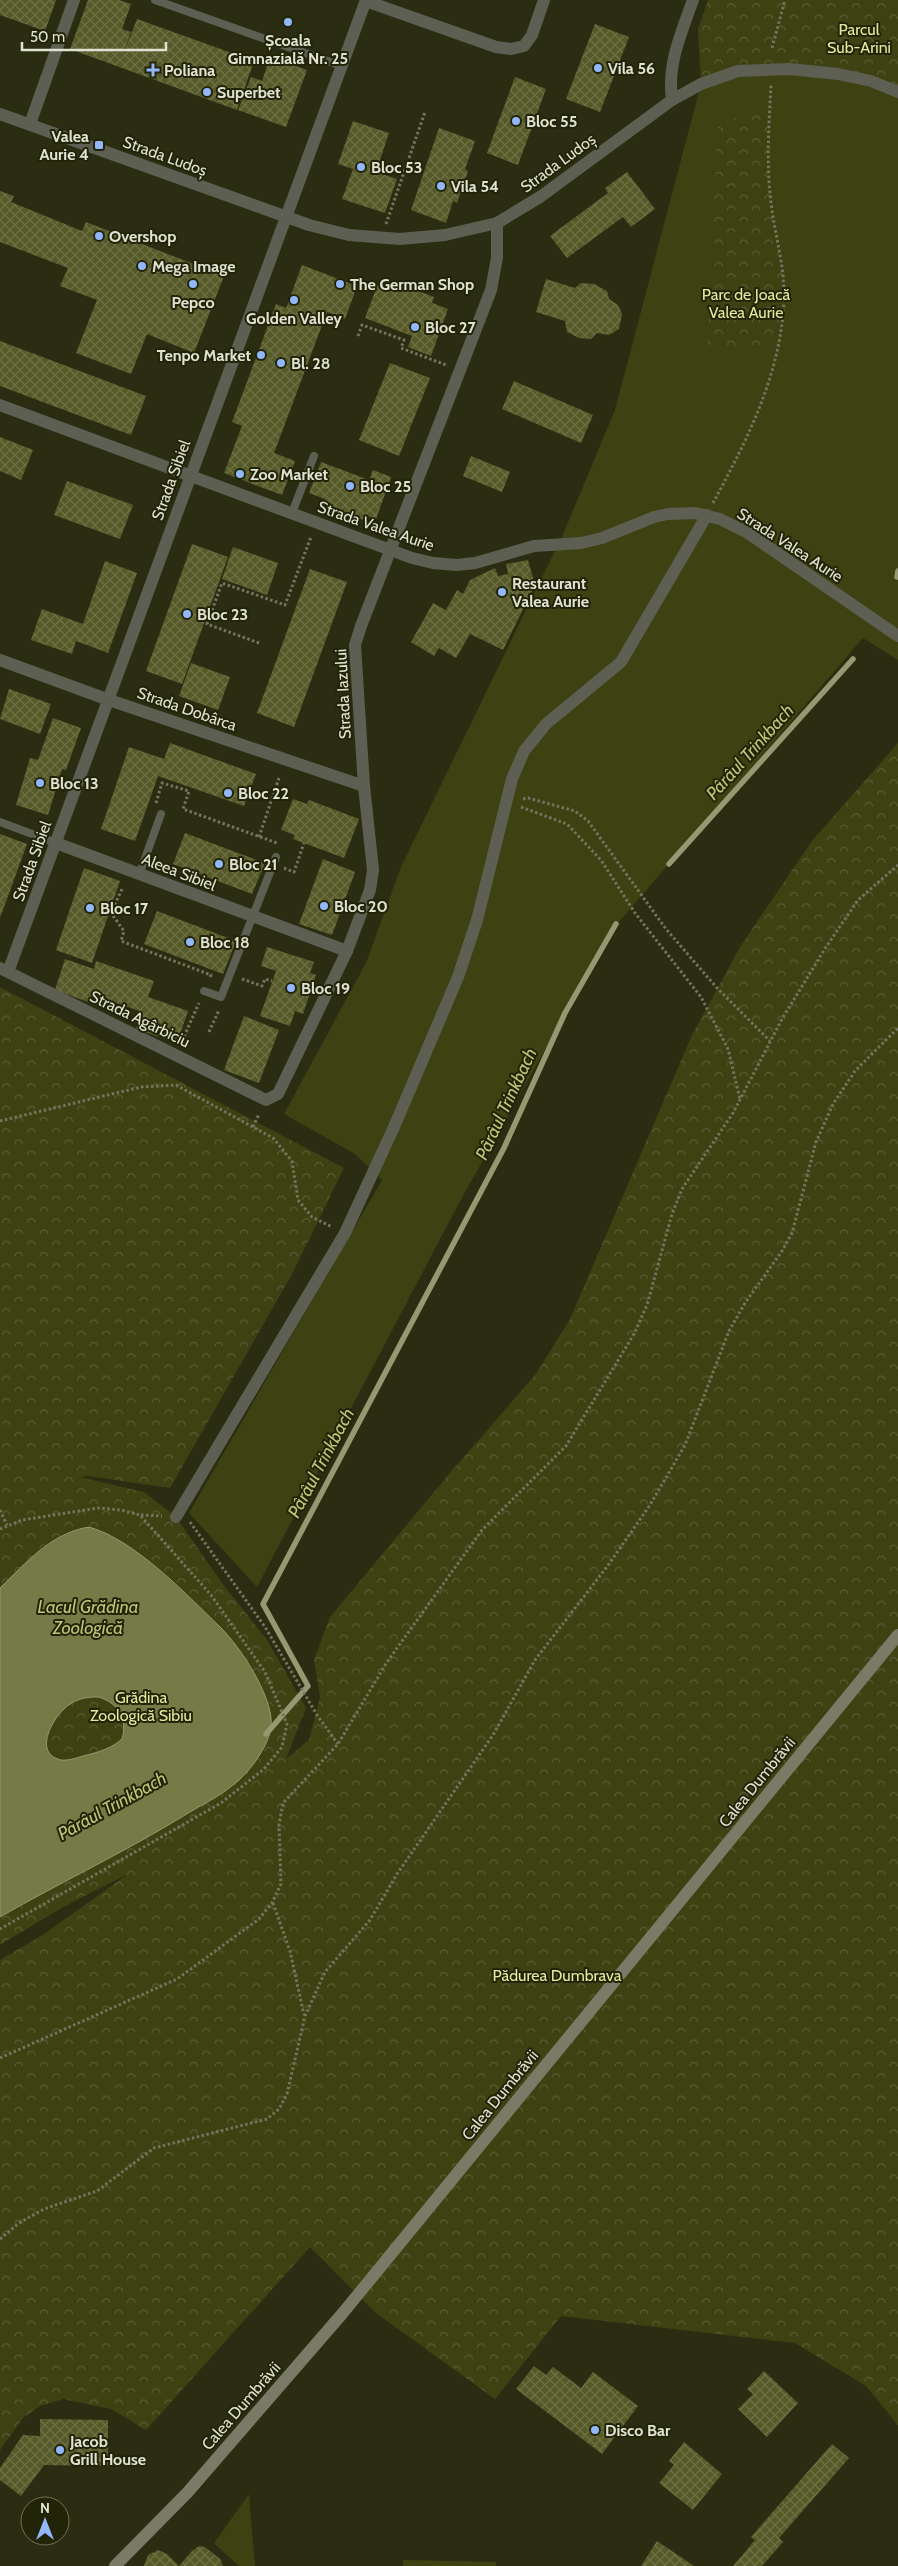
<svg xmlns="http://www.w3.org/2000/svg" width="898" height="2566" font-family="Cabin,sans-serif">
  <defs>
    <pattern id="forest-crowns" width="20" height="18" patternUnits="userSpaceOnUse" patternTransform="scale(1.25)"><rect width="20" height="18" fill="#3e4112"/><path d="M2 6a3 3 0 1 1 6 0M12 15a3 3 0 1 1 6 0" fill="none" stroke="#5a5c34"/></pattern>
    <pattern id="building-cross-hatch" width="8" height="8" patternUnits="userSpaceOnUse" patternTransform="scale(1.25)"><rect width="8" height="8" fill="#565a28"/><path d="M0 0l8 8M0 8l8-8" fill="none" stroke="#6e7146"/></pattern>
  </defs>
  <rect width="100%" height="100%" fill="#2b2d12"/>
  <g fill="#3e4112">
    <polygon points="789,69 898,92 898,660 863,638 612,930 458,1205 257,1587 189,1513 382,1180 355,1154 284,1114 366,963 401,867 564,532 615,410 701,84 721,76"/>
    <polygon points="249,2494 255,2566 239,2566 214,2543"/>
    <polygon points="403,2560 496,2562 496,2566 403,2566"/>
  </g>
  <g fill="url(#forest-crowns)">
    <polygon points="708,0 898,0 898,92 886,86 772,69 701,84 698,29"/>
    <polygon points="769,113 769,179 783,275 784,302 777,349 707,350 718,121"/>
    <polygon points="898,743 898,2425 866,2386 795,2343 561,2316 495,2399 376,2313 310,2247 146,2430 111,2409 63,2399 40,2406 23,2418 0,2450 0,1960 44,1934 128,1874 63,1907 0,1945 0,987 344,1168 292,1274 170,1488 88,1476 80,1477 144,1492 176,1517 222,1583 267,1640 306,1708 286,1759 309,1740 320,1697 314,1660 330,1617 449,1474 536,1374 570,1319 692,1035 740,947 812,841"/>
  </g>
  <path fill="#757a47" stroke="#959971" fill-rule="evenodd" d="M89,1527C135,1540 186,1594 220,1627C240,1646 279,1704 270,1733C264,1752 249,1773 233,1785C219,1797 201,1805 185,1815C125,1852 61,1882 0,1917V1588C26,1563 51,1533 89,1527ZM98,1697C118,1702 128,1720 122,1739C112,1748 99,1752 87,1755C79,1757 69,1761 61,1760C30,1753 56,1711 72,1703C80,1698 89,1697 98,1697Z"/>
  <g fill="none" stroke-linecap="round" stroke-linejoin="round">
    <g stroke="#959971" stroke-width="5.5">
      <polyline points="897,577 898,571"/>
      <polyline points="669,864 853,659"/>
      <polyline points="266,1734 308,1686 263,1604 504,1148 565,1013 616,924"/>
    </g>
  </g>
  <g fill="url(#building-cross-hatch)">
    <polygon points="0,0 56,0 45,31 0,15"/>
    <polygon points="88,0 119,0 131,4 122,29 131,32 120,63 137,19 254,61 237,110 70,49"/>
    <polygon points="595,24 629,37 600,112 566,99"/>
    <polygon points="270,57 307,70 286,127 238,110 251,77 262,81"/>
    <polygon points="515,77 546,89 518,165 487,153"/>
    <polygon points="353,121 389,133 376,172 397,179 385,213 342,199 353,169 338,164"/>
    <polygon points="439,128 475,141 465,169 468,171 457,203 453,201 446,223 411,210"/>
    <polygon points="627,172 655,209 631,227 623,217 567,258 550,236 608,193 605,188"/>
    <polygon points="0,191 14,196 11,202 82,231 86,222 224,276 194,353 147,334 131,374 76,353 97,300 60,286 68,268 0,242"/>
    <polygon points="302,265 357,286 345,319 327,312 274,453 295,461 282,495 224,473 242,426 232,422 276,304 286,308"/>
    <polygon points="546,279 575,288 581,283 594,284 607,291 609,299 618,305 622,314 619,329 609,335 597,333 591,339 579,338 567,332 565,321 536,312"/>
    <polygon points="379,281 404,291 405,286 434,297 432,303 448,309 431,356 408,347 412,336 365,318"/>
    <polygon points="0,341 146,396 131,435 0,386"/>
    <polygon points="390,363 430,378 399,456 359,440"/>
    <polygon points="514,381 593,415 581,443 502,409"/>
    <polygon points="0,437 33,450 21,480 0,471"/>
    <polygon points="471,456 510,472 502,492 463,476"/>
    <polygon points="321,462 369,480 373,470 391,477 376,519 368,516 366,521 323,504 325,499 309,493"/>
    <polygon points="67,481 133,505 120,539 54,515"/>
    <polygon points="192,544 228,557 182,684 146,671"/>
    <polygon points="233,547 278,563 267,595 222,579"/>
    <polygon points="528,560 535,585 503,650 470,634 456,658 439,648 434,656 411,642 433,603 446,610 457,590 463,594 470,580 495,568 498,576 508,574 506,564"/>
    <polygon points="105,561 137,573 108,653 76,641 72,654 31,640 42,609 83,624"/>
    <polygon points="310,569 347,582 294,727 257,713"/>
    <polygon points="191,663 230,677 218,710 179,696"/>
    <polygon points="9,689 51,704 40,734 0,719"/>
    <polygon points="53,718 81,728 66,770 62,769 48,815 16,805 30,758 38,760"/>
    <polygon points="170,743 256,774 244,806 158,776 135,841 101,829 129,747 164,759"/>
    <polygon points="293,799 307,804 309,800 359,819 344,858 293,839 295,835 281,830"/>
    <polygon points="185,833 265,863 252,894 173,864"/>
    <polygon points="0,834 27,844 0,918"/>
    <polygon points="323,859 355,872 332,935 299,924"/>
    <polygon points="84,868 120,881 92,963 56,950"/>
    <polygon points="157,911 236,941 223,974 144,944"/>
    <polygon points="267,947 314,962 310,973 316,975 303,1014 295,1011 290,1026 260,1016 276,971 261,966"/>
    <polygon points="65,959 94,969 96,961 154,981 148,997 188,1011 177,1043 136,1029 142,1012 105,999 102,1007 55,990"/>
    <polygon points="244,1016 279,1030 259,1083 224,1070"/>
    <polygon points="534,2366 546,2375 553,2367 581,2388 593,2372 638,2406 602,2454 516,2389"/>
    <polygon points="764,2371 798,2403 767,2437 738,2409 753,2394 747,2389"/>
    <polygon points="40,2419 108,2420 108,2466 44,2465 21,2496 0,2480 0,2468 23,2435 40,2436"/>
    <polygon points="684,2442 722,2474 693,2510 659,2483 674,2465 669,2461"/>
    <polygon points="832,2444 849,2458 779,2538 783,2542 762,2566 733,2566 755,2540 751,2537"/>
    <polygon points="657,2541 694,2566 641,2566"/>
    <polygon points="199,2546 205,2547 220,2559 223,2566 179,2566 192,2551"/>
    <polygon points="158,2550 167,2554 179,2566 144,2566 148,2555"/>
  </g>
  <g fill="none" stroke-linecap="round" stroke-linejoin="round">
    <g stroke="#73755e" stroke-width="3" stroke-dasharray="2.5 2.5" stroke-linecap="butt">
      <polyline points="772,48 785,0"/>
      <polyline points="386,224 425,112"/>
      <polyline points="358,336 362,325 404,340 401,348 446,365"/>
      <path d="M713,503C747,440 781,374 784,300C785,267 775,236 771,203C766,164 769,124 771,85"/>
      <polyline points="259,643 207,624 222,583 285,605 311,537"/>
      <polyline points="523,799 528,798 575,811 588,821 666,929 717,988 770,1041"/>
      <polyline points="156,803 162,783 189,791 183,809 277,843"/>
      <polyline points="521,807 567,824 601,860 635,913 701,997 728,1049 740,1099"/>
      <polyline points="259,837 279,778"/>
      <polyline points="284,868 294,872 304,843"/>
      <polyline points="122,889 111,913 124,931 121,941 211,975 209,979"/>
      <polyline points="242,979 262,986 265,979 272,981"/>
      <polyline points="209,1032 219,1010"/>
      <polyline points="182,1041 199,1003"/>
      <polyline points="0,1121 141,1087 176,1085 273,1138 292,1161 298,1200 312,1217 332,1227"/>
      <polyline points="253,1127 259,1114"/>
      <polyline points="0,1510 7,1525"/>
      <polyline points="141,1515 162,1516"/>
      <polyline points="190,1522 265,1627 317,1715 338,1744"/>
      <polyline points="0,1529 22,1520 98,1508 121,1510 140,1515 211,1595 265,1672 287,1724 282,1747 264,1769 221,1803 0,1929"/>
      <polyline points="273,1903 290,1951 304,2015"/>
      <polyline points="0,2058 177,1979 259,1919 272,1903 281,1884 279,1825 283,1803 338,1744 387,1662 482,1530 566,1446 634,1334 647,1305 672,1214 682,1189 733,1113 782,1019 826,947 858,900 898,865"/>
      <polyline points="0,2239 19,2223 44,2209 97,2191 154,2148 267,2119 279,2109 287,2094 305,2016 325,1972 370,1920 397,1874 493,1735 535,1660 609,1564 650,1505 685,1445 729,1331 745,1303 782,1251 792,1233 816,1142 833,1104 855,1071 898,1028"/>
    </g>
    <g stroke="#5d5f52" stroke-width="8">
      <polyline points="155,0 342,66"/>
      <polyline points="292,513 314,456"/>
      <polyline points="0,822 56,843"/>
      <polyline points="139,875 161,814"/>
      <polyline points="204,991 221,997 276,857"/>
    </g>
    <g stroke="#5d5f52" stroke-width="12">
      <polyline points="366,1 496,47 511,49 524,46 532,35 544,0"/>
      <path d="M672,100C667,64 681,34 693,0"/>
      <polyline points="30,124 74,0"/>
      <polyline points="0,405 412,558 433,563 457,565 475,563 534,546 581,543 602,538 654,517 668,514 695,513 720,519 748,533 898,636"/>
      <polyline points="0,660 109,700 364,786"/>
      <polyline points="56,843 347,951"/>
      <polyline points="0,968 266,1100 278,1094 347,951 370,890 373,870 364,786 355,645 361,626 491,290 497,258 497,223"/>
      <polyline points="8,972 366,0"/>
      <polyline points="176,1517 345,1233 394,1127 458,977 477,920 512,779 524,751 546,724 621,662 707,515"/>
    </g>
    <polyline stroke="#5d5f52" stroke-width="12" points="0,114 309,225 349,235 400,239 445,235 497,223 540,197 672,100 701,84 738,71 789,69 838,74 871,81 898,92"/>
    <polyline stroke="#797b67" stroke-width="12" points="115,2566 187,2493 342,2314 898,1635"/>
  </g>
  <g fill="#93b7fd" stroke="#222408" stroke-width="2">
    <circle cx="288" cy="22" r="5"/>
    <circle cx="598" cy="68" r="5"/>
    <path d="M150.5 62.5h5v5h5v5h-5v5h-5v-5h-5v-5h5z"/>
    <circle cx="207" cy="92" r="5"/>
    <circle cx="516" cy="121" r="5"/>
    <rect x="94" y="140" width="10" height="10" rx="2.5"/>
    <circle cx="361" cy="167" r="5"/>
    <circle cx="441" cy="186" r="5"/>
    <circle cx="99" cy="236" r="5"/>
    <circle cx="142" cy="266" r="5"/>
    <circle cx="193" cy="284" r="5"/>
    <circle cx="340" cy="284" r="5"/>
    <circle cx="294" cy="300" r="5"/>
    <circle cx="415" cy="327" r="5"/>
    <circle cx="261" cy="355" r="5"/>
    <circle cx="281" cy="363" r="5"/>
    <circle cx="240" cy="474" r="5"/>
    <circle cx="350" cy="486" r="5"/>
    <circle cx="502" cy="592" r="5"/>
    <circle cx="187" cy="614" r="5"/>
    <circle cx="40" cy="783" r="5"/>
    <circle cx="228" cy="793" r="5"/>
    <circle cx="219" cy="864" r="5"/>
    <circle cx="324" cy="906" r="5"/>
    <circle cx="90" cy="908" r="5"/>
    <circle cx="190" cy="942" r="5"/>
    <circle cx="291" cy="988" r="5"/>
    <circle cx="595" cy="2430" r="5"/>
    <circle cx="60" cy="2450" r="5"/>
  </g>
  <g text-anchor="middle" dominant-baseline="central" stroke-width="4" stroke-linejoin="round" paint-order="stroke">
    <g font-size="16" fill="#e2ea9b" stroke="#222408">
      <text x="859" y="29">Parcul<tspan x="859" dy="18">Sub-Arini</tspan></text>
      <text x="746" y="294">Parc de Joacă<tspan x="746" dy="18">Valea Aurie</tspan></text>
      <text x="141" y="1697">Grădina<tspan x="141" dy="18">Zoologică Sibiu</tspan></text>
      <text x="557" y="1975">Pădurea Dumbrava</text>
    </g>
    <g font-size="16" font-weight="bold" fill="#e0e2d2" stroke="#222408" text-anchor="start">
      <text x="288" y="40" text-anchor="middle">Școala<tspan x="288" dy="18">Gimnazială Nr. 25</tspan></text>
      <text x="608" y="68">Vila 56</text>
      <text x="164" y="70">Poliana</text>
      <text x="217" y="92">Superbet</text>
      <text x="526" y="121">Bloc 55</text>
      <text x="89" y="136" text-anchor="end">Valea<tspan x="89" dy="18">Aurie 4</tspan></text>
      <text x="371" y="167">Bloc 53</text>
      <text x="451" y="186">Vila 54</text>
      <text x="109" y="236">Overshop</text>
      <text x="152" y="266">Mega Image</text>
      <text x="350" y="284">The German Shop</text>
      <text x="193" y="302" text-anchor="middle">Pepco</text>
      <text x="294" y="318" text-anchor="middle">Golden Valley</text>
      <text x="425" y="327">Bloc 27</text>
      <text x="251" y="355" text-anchor="end">Tenpo Market</text>
      <text x="291" y="363">Bl. 28</text>
      <text x="250" y="474">Zoo Market</text>
      <text x="360" y="486">Bloc 25</text>
      <text x="512" y="583">Restaurant<tspan x="512" dy="18">Valea Aurie</tspan></text>
      <text x="197" y="614">Bloc 23</text>
      <text x="50" y="783">Bloc 13</text>
      <text x="238" y="793">Bloc 22</text>
      <text x="229" y="864">Bloc 21</text>
      <text x="334" y="906">Bloc 20</text>
      <text x="100" y="908">Bloc 17</text>
      <text x="200" y="942">Bloc 18</text>
      <text x="301" y="988">Bloc 19</text>
      <text x="605" y="2430">Disco Bar</text>
      <text x="70" y="2441">Jacob<tspan x="70" dy="18">Grill House</tspan></text>
    </g>
    <g font-size="16" fill="#e0e2d2" stroke="#222408">
      <text transform="translate(165 156) rotate(20)">Strada Ludoș</text>
      <text transform="translate(558 163) rotate(-36)">Strada Ludoș</text>
      <text transform="translate(171 480) rotate(-70)">Strada Sibiel</text>
      <text transform="translate(376 526) rotate(19)">Strada Valea Aurie</text>
      <text transform="translate(790 545) rotate(33)">Strada Valea Aurie</text>
      <text transform="translate(343 694) rotate(-93)">Strada Iazului</text>
      <text transform="translate(187 709) rotate(19)">Strada Dobârca</text>
      <text transform="translate(32 861) rotate(-70)">Strada Sibiel</text>
      <text transform="translate(179 872) rotate(21)">Aleea Sibiel</text>
      <text transform="translate(140 1019) rotate(26)">Strada Agârbiciu</text>
      <text transform="translate(757 1782) rotate(-51)">Calea Dumbrăvii</text>
      <text transform="translate(500 2095) rotate(-51)">Calea Dumbrăvii</text>
      <text transform="translate(241 2406) rotate(-49)">Calea Dumbrăvii</text>
    </g>
    <g font-size="18" font-style="italic" fill="#bfc678" stroke="#222408">
      <text transform="translate(750 752) rotate(-48)">Pârâul Trinkbach</text>
      <text transform="translate(506 1104) rotate(-65)">Pârâul Trinkbach</text>
      <text transform="translate(321 1463) rotate(-62)">Pârâul Trinkbach</text>
      <text x="88" y="1607">Lacul Grădina<tspan x="88" dy="21">Zoologică</tspan></text>
      <text transform="translate(112 1806) rotate(-29)">Pârâul Trinkbach</text>
    </g>
  </g>
  <g transform="translate(45 2521)"><circle r="24" fill="#222408" stroke="#6e7059"/>
  <path d="M0-4L9 19L0 12L-9 19Z" fill="#93b7fd"/>
  <text y="-8" font-size="14" font-weight="bold" text-anchor="middle" fill="#e0e2d2">N</text>
  </g>
  <path d="M22 42v8h144v-8" fill="none" stroke="#e0e2d2" stroke-width="2.5"/>
  <text x="30" y="42" font-size="15" fill="#e0e2d2" stroke="#222408" stroke-width="4" paint-order="stroke">50 m</text>
</svg>
